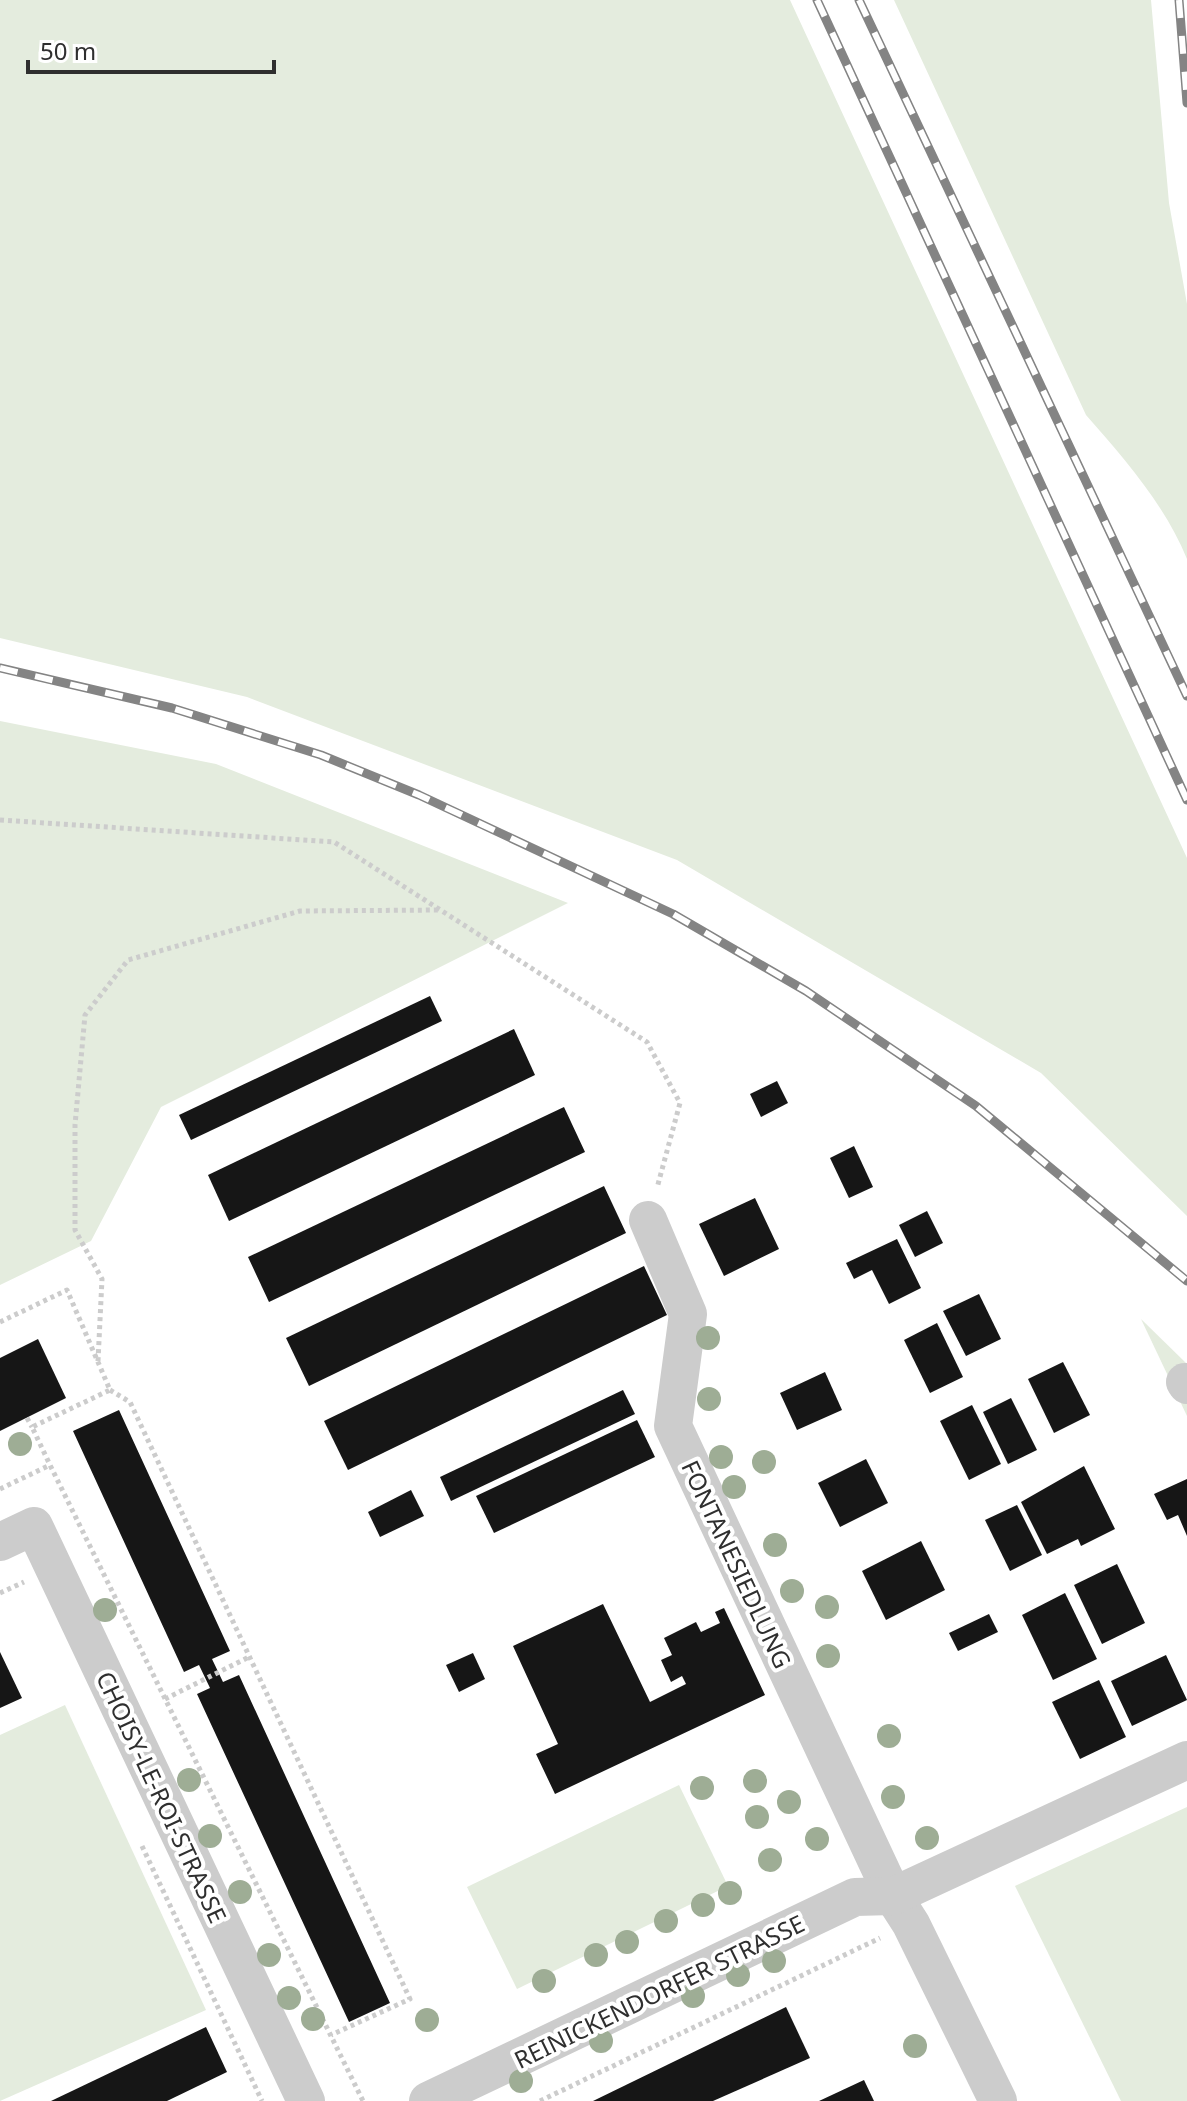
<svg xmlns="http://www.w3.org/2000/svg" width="1187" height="2101" font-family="'Noto Sans',sans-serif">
  <rect width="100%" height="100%" fill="#fff"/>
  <g fill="#e4ecde">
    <polygon points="0,0 790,0 1187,858 1187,1216 1041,1073 677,860 247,697 0,638"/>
    <path d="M894,0H1151L1169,203L1187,304V559C1165,505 1124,458 1086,415Z"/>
    <polygon points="0,721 216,764 568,903 161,1107 91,1241 0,1285"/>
    <polygon points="1141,1319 1187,1364 1187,1416"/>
    <polygon points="65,1705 206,2010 0,2101 0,1735"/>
    <polygon points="679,1785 728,1886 517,1989 467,1887"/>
    <polygon points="1187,1807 1187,2101 1121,2101 1015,1886"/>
  </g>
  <g fill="#161616">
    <polygon points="430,996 442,1021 191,1140 179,1115"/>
    <polygon points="514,1029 535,1075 229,1221 208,1175"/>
    <polygon points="777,1081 788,1103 761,1117 750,1094"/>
    <polygon points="564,1107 585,1152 269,1302 248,1257"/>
    <polygon points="854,1146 873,1187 849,1198 830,1158"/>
    <polygon points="604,1186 626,1233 309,1386 286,1338"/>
    <polygon points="755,1198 779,1249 724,1276 699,1224"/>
    <polygon points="927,1211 943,1243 915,1257 899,1225"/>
    <polygon points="897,1239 921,1288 889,1304 872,1270 854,1279 846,1263"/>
    <polygon points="644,1266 667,1315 348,1470 324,1421"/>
    <polygon points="979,1294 1001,1339 966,1356 943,1311"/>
    <polygon points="937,1323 963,1377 930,1393 904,1340"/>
    <polygon points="38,1339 66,1398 0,1431 0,1358"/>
    <polygon points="1063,1362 1090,1415 1054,1433 1028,1379"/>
    <polygon points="825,1372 842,1410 797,1430 780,1393"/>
    <polygon points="623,1390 635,1414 451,1501 440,1477"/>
    <polygon points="1011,1398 1037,1450 1008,1464 983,1412"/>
    <polygon points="972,1405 1001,1464 969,1480 940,1421"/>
    <polygon points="119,1410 230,1651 212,1659 223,1682 239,1675 390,2003 349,2022 197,1694 210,1688 199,1665 184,1672 73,1431"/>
    <polygon points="637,1420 655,1457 494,1533 476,1496"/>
    <polygon points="866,1459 888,1503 840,1527 818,1483"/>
    <polygon points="1084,1466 1115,1529 1081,1546 1078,1539 1047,1554 1021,1502"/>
    <polygon points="1187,1479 1187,1536 1178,1515 1167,1520 1154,1494"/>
    <polygon points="411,1490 424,1516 380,1537 368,1512"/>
    <polygon points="1017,1505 1042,1555 1010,1571 985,1520"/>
    <polygon points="921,1541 945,1590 886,1620 862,1571"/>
    <polygon points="1117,1564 1145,1623 1102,1644 1074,1585"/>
    <polygon points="1065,1593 1097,1659 1053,1680 1022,1615"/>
    <polygon points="603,1604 650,1702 686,1684 682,1676 671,1682 661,1660 672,1655 664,1638 696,1622 701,1632 720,1623 715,1612 724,1608 765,1695 555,1794 536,1754 558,1744 513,1646"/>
    <polygon points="989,1614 998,1632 958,1651 949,1633"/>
    <polygon points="0,1652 22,1698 0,1708"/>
    <polygon points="473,1653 485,1679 459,1692 446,1665"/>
    <polygon points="1166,1655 1187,1700 1132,1726 1111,1681"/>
    <polygon points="1099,1680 1126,1737 1080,1759 1052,1702"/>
    <polygon points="786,2007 810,2058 713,2101 593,2101"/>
    <polygon points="206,2027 227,2072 167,2101 51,2101"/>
    <polygon points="864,2080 874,2101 819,2101"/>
  </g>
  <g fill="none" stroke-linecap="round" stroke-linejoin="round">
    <g stroke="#ccc" stroke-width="5" stroke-dasharray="4 4" stroke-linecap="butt">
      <polyline points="0,820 334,842 647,1042 680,1103 657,1188"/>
      <polyline points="0,1322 67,1290 110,1390 32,1427 50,1465"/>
      <polyline points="98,1361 102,1279 75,1230 75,1125 85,1015 128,960 300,911 441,910"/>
      <polyline points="110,1390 130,1402 410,1999 331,2035"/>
      <polyline points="27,1418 32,1427"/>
      <polyline points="0,1489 50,1465 363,2101"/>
      <polyline points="0,1593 24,1582"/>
      <polyline points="165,1699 249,1657"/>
      <polyline points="142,1846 262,2101"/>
      <polyline points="540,2101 880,1938"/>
    </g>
    <g stroke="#ccc" stroke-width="38">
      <polyline points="648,1220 688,1314 673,1426 893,1896 911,1924 998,2101"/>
      <polyline points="1185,1382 1187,1385"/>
      <polyline points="0,1542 34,1526 306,2101"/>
      <polyline points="428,2101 855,1897 893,1896 1187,1760"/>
    </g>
    <defs>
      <g id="rail">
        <polyline points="817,0 1187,800"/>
        <polyline points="859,0 1187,696"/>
        <polyline points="1179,0 1187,103"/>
        <polyline points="0,668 172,708 321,755 419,795 673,914 806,991 976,1106 1187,1281"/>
      </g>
    </defs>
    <use href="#rail" stroke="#848484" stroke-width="9"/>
    <use href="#rail" stroke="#fff" stroke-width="6" stroke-dasharray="18" stroke-linecap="butt"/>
  </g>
  <g fill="#9ead95">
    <circle cx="708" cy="1338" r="12"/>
    <circle cx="709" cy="1399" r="12"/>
    <circle cx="20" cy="1444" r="12"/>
    <circle cx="721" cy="1457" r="12"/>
    <circle cx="764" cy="1462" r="12"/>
    <circle cx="734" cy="1487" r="12"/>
    <circle cx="775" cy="1545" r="12"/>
    <circle cx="792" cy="1591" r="12"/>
    <circle cx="827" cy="1607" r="12"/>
    <circle cx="105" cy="1610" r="12"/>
    <circle cx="828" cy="1656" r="12"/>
    <circle cx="889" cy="1736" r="12"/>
    <circle cx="189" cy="1780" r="12"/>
    <circle cx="755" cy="1781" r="12"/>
    <circle cx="702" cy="1788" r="12"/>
    <circle cx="893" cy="1797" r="12"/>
    <circle cx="789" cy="1802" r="12"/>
    <circle cx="757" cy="1817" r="12"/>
    <circle cx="210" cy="1836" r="12"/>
    <circle cx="927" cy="1838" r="12"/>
    <circle cx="817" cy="1839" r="12"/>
    <circle cx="770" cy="1860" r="12"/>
    <circle cx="240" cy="1892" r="12"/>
    <circle cx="730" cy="1893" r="12"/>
    <circle cx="703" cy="1905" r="12"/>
    <circle cx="666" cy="1921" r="12"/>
    <circle cx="627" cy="1942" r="12"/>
    <circle cx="269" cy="1955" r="12"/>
    <circle cx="596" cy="1955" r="12"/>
    <circle cx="774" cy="1961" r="12"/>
    <circle cx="738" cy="1975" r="12"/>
    <circle cx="544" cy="1981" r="12"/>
    <circle cx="693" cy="1996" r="12"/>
    <circle cx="289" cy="1998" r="12"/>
    <circle cx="313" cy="2019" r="12"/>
    <circle cx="427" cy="2020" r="12"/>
    <circle cx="601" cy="2041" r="12"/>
    <circle cx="915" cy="2046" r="12"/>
    <circle cx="521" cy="2081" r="12"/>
  </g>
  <g text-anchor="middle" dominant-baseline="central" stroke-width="8" stroke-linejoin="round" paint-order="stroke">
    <g font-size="24" fill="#2f2f2f" stroke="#fff">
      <text transform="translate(737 1564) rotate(65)">FONTANESIEDLUNG</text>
      <text transform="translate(162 1797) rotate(65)">CHOISY-LE-ROI-STRASSE</text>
      <text transform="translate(659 1991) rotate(-26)">REINICKENDORFER STRASSE</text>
    </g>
  </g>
  <path d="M28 60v12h246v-12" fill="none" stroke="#2f2f2f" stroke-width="4"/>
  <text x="40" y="60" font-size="24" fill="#2f2f2f" stroke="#ffffff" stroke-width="6" paint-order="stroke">50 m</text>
</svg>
